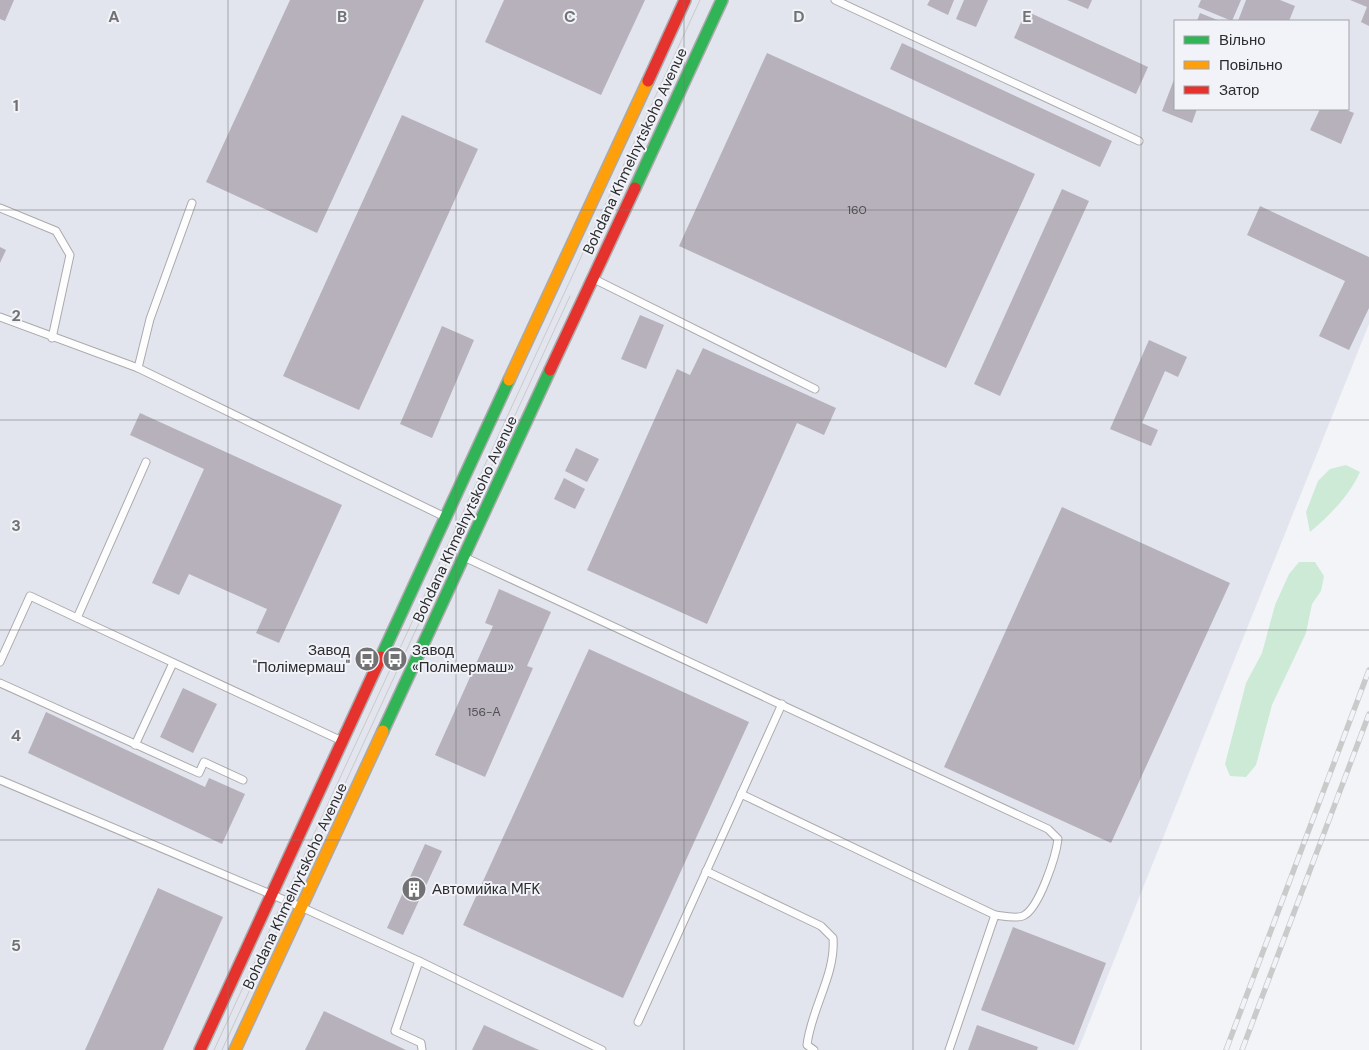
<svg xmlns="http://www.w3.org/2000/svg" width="1369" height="1050" font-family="'DM Sans',sans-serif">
  <rect width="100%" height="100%" fill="#f3f4f7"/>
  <path fill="#e3e5ee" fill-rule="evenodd" d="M0,0H1369V324L1078,1050H0ZM1175,21H1348V109H1175Z"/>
  <g fill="#cdead7">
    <path d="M1346,465L1360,472C1349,496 1330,515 1310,532L1306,512L1318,481L1330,469Z"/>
    <polygon points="1299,562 1315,562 1324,576 1321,591 1312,604 1306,633 1272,705 1256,765 1246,777 1230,776 1225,764 1246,683 1262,653 1275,605 1289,574"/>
  </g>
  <g fill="#b6b1bb">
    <polygon points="0,0 14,0 5,21 0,19"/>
    <polygon points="290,0 424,0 317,233 206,182"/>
    <polygon points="504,0 645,0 601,95 485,42"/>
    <polygon points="930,0 954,0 948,15 927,5"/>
    <polygon points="964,0 988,0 976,27 956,19"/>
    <polygon points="1067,0 1092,0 1088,9"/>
    <polygon points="1201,0 1241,0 1232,21 1198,7"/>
    <polygon points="1246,0 1280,0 1295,6 1289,21 1238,21"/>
    <polygon points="1350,0 1369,0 1369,26 1361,22 1367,7"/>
    <polygon points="1026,11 1148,67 1136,94 1014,38"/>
    <polygon points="1200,13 1220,21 1197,21"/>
    <polygon points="902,43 1112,141 1100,167 890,69"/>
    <polygon points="767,53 1035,174 946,368 679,246"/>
    <polygon points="1175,77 1175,109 1197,109 1192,123 1162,111"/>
    <polygon points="1320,109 1344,109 1354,113 1341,144 1310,130"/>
    <polygon points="402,115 478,149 359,410 283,376"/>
    <polygon points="1062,189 1089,201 1000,396 974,384"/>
    <polygon points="1260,206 1369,257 1369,308 1349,350 1319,336 1345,281 1247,235"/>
    <polygon points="0,247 6,250 0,263"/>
    <polygon points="640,315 664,325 646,369 621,359"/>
    <polygon points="442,326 474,340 432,438 400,424"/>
    <polygon points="1149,340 1187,357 1178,377 1165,371 1142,423 1158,430 1151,446 1110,429"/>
    <polygon points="703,348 836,408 824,435 797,423 707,624 587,570 677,369 690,375"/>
    <polygon points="140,413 342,505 279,643 256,633 267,609 189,574 179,595 152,583 204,469 130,435"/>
    <polygon points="576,448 599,459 587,482 565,471"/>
    <polygon points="564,478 585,489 575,509 554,499"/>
    <polygon points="1062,507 1230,583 1111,843 944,767"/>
    <polygon points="499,589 551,612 527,666 533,668 485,777 435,755 493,626 485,623"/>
    <polygon points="589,649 749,722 623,998 463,925"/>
    <polygon points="183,688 217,704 193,753 160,737"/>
    <polygon points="46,712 205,787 209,778 245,794 222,844 28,753"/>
    <polygon points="425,844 442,851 403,935 387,928"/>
    <polygon points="158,888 223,917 163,1050 85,1050"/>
    <polygon points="1013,927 1106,963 1074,1045 981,1010"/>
    <polygon points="324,1011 406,1050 305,1050"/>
    <polygon points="484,1025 539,1050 472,1050"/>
    <polygon points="977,1025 1038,1047 1037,1050 968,1050"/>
  </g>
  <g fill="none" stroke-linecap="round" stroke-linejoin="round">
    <defs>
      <g id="lane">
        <polyline points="835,0 1139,141"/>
        <polyline points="192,203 150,319 138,368 445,517"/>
        <polyline points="0,208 56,231 70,255 52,338"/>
        <polyline points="594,279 815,389"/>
        <polyline points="0,317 138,368"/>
        <polyline points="146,462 77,618 342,741"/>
        <path d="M464,557L1048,829L1058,839C1056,856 1039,909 1023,916C1016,919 1003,916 995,915L949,1050"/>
        <polyline points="0,662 30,596 77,618"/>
        <polyline points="0,683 199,773 204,762 243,780"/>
        <polyline points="135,745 173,663"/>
        <polyline points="0,780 301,907 419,961 602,1050"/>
        <polyline points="741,794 995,915"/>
        <path d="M706,871L821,926L833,938C836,974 811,1009 807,1045L814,1050"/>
        <polyline points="419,961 395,1031 421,1043 422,1050"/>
        <polyline points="638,1022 782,704"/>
      </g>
      <g id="fast">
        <polyline points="635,188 722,0"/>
        <polyline points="381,657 509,380"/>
        <polyline points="383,731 550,370"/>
      </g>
      <g id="slow">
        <polyline points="509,380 648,81"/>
        <polyline points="235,1050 383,731"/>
      </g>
      <g id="jam">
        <polyline points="648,81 685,0"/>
        <polyline points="550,370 635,188"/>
        <polyline points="200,1050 381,657"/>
      </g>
    </defs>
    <use href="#lane" stroke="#aaaaad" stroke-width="9"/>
    <use href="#fast" stroke="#aaaaad" stroke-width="14"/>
    <use href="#slow" stroke="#aaaaad" stroke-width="14"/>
    <use href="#jam" stroke="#aaaaad" stroke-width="14"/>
    <use href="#lane" stroke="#fdfdfe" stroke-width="7"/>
    <use href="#fast" stroke="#30b455" stroke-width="11"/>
    <use href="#slow" stroke="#ff9f0a" stroke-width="11"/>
    <use href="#jam" stroke="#e5322d" stroke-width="11"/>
    <g stroke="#c9caca" stroke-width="1">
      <polyline points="214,1050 700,0"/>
      <polyline points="222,1050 570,296"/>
    </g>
    <defs>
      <g id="rail">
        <polyline points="1226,1050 1369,670"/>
        <polyline points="1242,1050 1369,714"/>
      </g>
    </defs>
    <use href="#rail" stroke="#c9caca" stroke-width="5.5"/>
    <use href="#rail" stroke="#f1f3f9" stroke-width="4" stroke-dasharray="11" stroke-linecap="butt"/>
  </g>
  <path fill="none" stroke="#727274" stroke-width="1" stroke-opacity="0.55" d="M228,0V1050M456,0V1050M684,0V1050M913,0V1050M1141,0V1050M0,210H1369M0,420H1369M0,630H1369M0,840H1369"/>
  <defs>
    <symbol id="bus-disc" viewBox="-11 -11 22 22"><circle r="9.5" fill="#727274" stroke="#f1f3f9"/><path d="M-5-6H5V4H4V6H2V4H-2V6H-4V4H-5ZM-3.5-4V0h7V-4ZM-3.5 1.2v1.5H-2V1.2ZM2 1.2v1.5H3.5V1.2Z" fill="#fff"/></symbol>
    <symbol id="building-disc" viewBox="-11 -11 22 22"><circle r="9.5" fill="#727274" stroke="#f1f3f9"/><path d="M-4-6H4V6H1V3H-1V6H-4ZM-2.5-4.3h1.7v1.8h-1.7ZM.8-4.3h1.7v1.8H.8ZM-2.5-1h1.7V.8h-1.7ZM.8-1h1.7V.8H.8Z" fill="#fff"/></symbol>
  </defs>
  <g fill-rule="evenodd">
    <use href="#bus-disc" x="353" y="645" width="28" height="28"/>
    <use href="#bus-disc" x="381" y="645" width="28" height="28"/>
    <use href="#building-disc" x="400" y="875" width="28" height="28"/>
  </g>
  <g text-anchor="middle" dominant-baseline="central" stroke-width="4" stroke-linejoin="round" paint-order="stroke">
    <g font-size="12" fill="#4e4d51">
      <text x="857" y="210">160</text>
      <text x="484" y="712">156-А</text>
    </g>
    <g font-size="15" fill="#2c2c2e" stroke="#f1f3f9">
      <text transform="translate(635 151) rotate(-65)">Bohdana Khmelnytskoho Avenue</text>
      <text transform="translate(465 519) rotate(-65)">Bohdana Khmelnytskoho Avenue</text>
      <text transform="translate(295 886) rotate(-65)">Bohdana Khmelnytskoho Avenue</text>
    </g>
    <g font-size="15" fill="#2c2c2e" stroke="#f1f3f9" text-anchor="start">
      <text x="350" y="650" text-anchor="end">Завод<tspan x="350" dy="17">"Полімермаш"</tspan></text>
      <text x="412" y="650">Завод<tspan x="412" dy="17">«Полімермаш»</tspan></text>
      <text x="432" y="889">Автомийка MFK</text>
    </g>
  </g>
  <g font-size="16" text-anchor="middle" font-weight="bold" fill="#727274" stroke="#f1f3f9" stroke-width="4" stroke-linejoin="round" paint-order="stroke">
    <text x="114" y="22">A</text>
    <text x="342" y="22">B</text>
    <text x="570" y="22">C</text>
    <text x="799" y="22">D</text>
    <text x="1027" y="22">E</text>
    <text x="16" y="111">1</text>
    <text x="16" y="321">2</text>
    <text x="16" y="531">3</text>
    <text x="16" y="741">4</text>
    <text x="16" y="951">5</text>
  </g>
  <rect x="1174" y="20" width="175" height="90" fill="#f1f3f9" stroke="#a2a3a8"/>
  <rect x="1184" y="36" width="25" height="8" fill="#30b455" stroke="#a2a3a8"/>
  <text x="1219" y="45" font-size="15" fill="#2c2c2e">Вільно</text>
  <rect x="1184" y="61" width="25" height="8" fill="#ff9f0a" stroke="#a2a3a8"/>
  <text x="1219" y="70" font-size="15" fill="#2c2c2e">Повільно</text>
  <rect x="1184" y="86" width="25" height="8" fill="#e5322d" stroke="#a2a3a8"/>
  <text x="1219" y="95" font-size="15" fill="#2c2c2e">Затор</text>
</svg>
